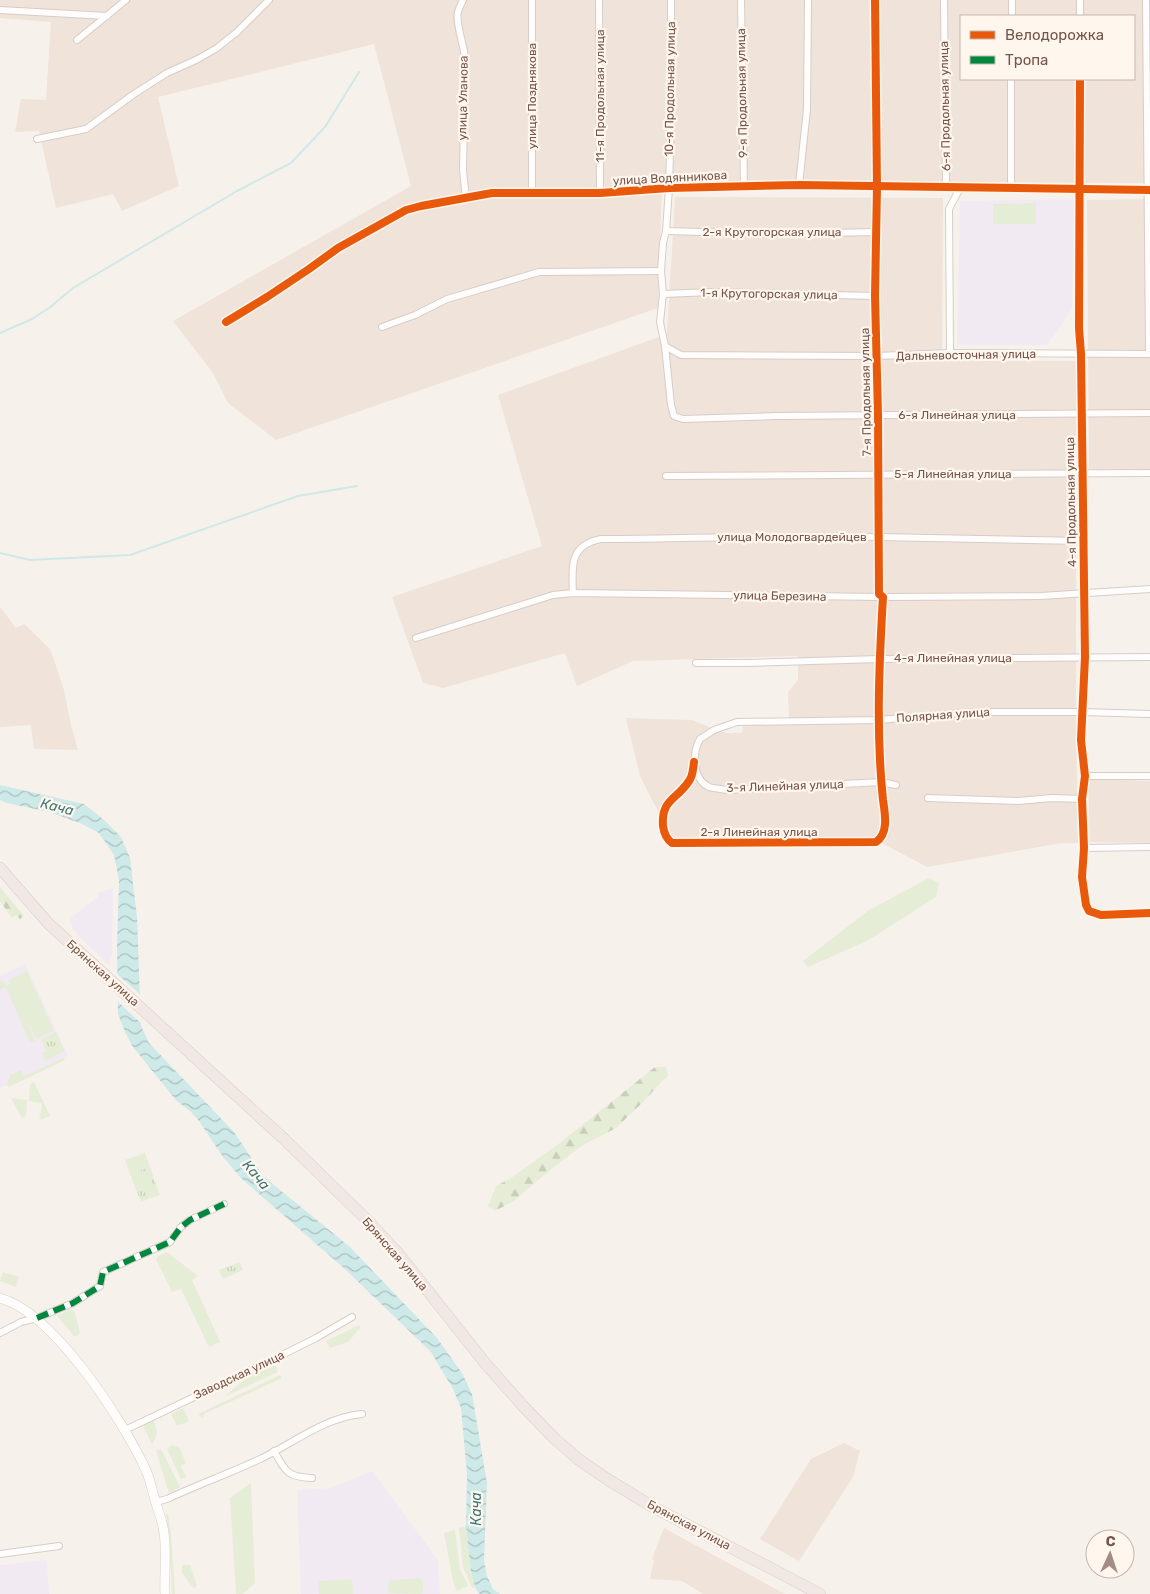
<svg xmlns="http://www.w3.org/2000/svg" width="1150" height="1594" font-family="Rubik,sans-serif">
  <defs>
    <pattern id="forest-firs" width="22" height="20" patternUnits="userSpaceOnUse" patternTransform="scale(1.25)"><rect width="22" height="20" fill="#e6edd7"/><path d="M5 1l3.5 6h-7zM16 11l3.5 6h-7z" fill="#c9cdba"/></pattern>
    <pattern id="park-tufts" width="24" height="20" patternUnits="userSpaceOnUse" patternTransform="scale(1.25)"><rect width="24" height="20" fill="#e6edd7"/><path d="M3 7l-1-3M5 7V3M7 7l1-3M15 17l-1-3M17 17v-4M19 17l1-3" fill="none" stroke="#c9cdba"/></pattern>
    <pattern id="water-waves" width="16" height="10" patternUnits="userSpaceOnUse" patternTransform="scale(1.25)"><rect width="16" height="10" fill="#cde9e8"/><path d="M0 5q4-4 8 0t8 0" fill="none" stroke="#abc0be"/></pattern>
  </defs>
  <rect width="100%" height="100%" fill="#f7f1ec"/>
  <g fill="#f0e3d9" fill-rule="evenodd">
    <path d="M0,0H1150V183L793,182L662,183L658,308L276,440L228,403L213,373L173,321L411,186L374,44L158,97L179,186L122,211L113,194L56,208L39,131L15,132L21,99L46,100L51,22L0,18ZM961,16H1134V79H961Z"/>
    <polygon points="675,197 943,198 942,361 1076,361 1076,719 1078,843 1061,843 927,867 876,840 673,841 640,776 626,718 692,720 725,733 742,733 743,726 759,724 789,725 788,692 798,680 798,656 633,661 577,686 565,653 443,688 423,683 392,597 542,546 498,395 667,334"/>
    <polygon points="1150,199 1150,469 1089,469 1087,200"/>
    <polygon points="0,607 16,628 24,624 50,649 63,686 71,725 78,750 34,749 31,725 0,727"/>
    <polygon points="1088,779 1150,781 1150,843 1090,842"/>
    <polygon points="844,1443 860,1451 853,1477 799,1561 760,1539 811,1459"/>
    <polygon points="664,1528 785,1594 703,1594 682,1581 650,1579 654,1561 652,1559"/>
  </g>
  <g fill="#f2eaf3">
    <polygon points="1074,199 1072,309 1047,345 957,345 960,201"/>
    <polygon points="113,888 112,954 109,965 73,930 70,918 98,897 97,893"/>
    <polygon points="25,964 68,1056 0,1088 0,976"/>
    <polygon points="372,1471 438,1560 440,1594 301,1594 297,1490 331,1488"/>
    <polygon points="47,1560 49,1594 0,1594 0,1565"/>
  </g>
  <g fill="#e6edd7">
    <polygon points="1036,203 1036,224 993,224 993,204"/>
    <polygon points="929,878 939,883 936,897 867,941 808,967 803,961 869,910"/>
    <polygon points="27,971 54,1031 36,1039 24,1014 35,1041 30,1043 6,987 0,990 0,981 3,980 6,986 10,984 8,980"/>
    <polygon points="63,1058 65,1060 9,1087 7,1085 10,1075 21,1070 24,1076"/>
    <polygon points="34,1082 50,1116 41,1120 39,1114 41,1113 42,1103 29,1101 30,1084"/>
    <polygon points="11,1098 27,1100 26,1116 22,1118"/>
    <polygon points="145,1153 150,1167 130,1174 125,1160"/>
    <polygon points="167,1252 198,1276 192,1280 220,1342 209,1347 181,1289 172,1292 156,1259 158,1256"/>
    <polygon points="3,1272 19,1277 16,1287 0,1281"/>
    <polygon points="71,1309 75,1313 80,1333 75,1337 57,1316"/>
    <polygon points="359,1325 360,1328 348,1342 330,1348 326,1341"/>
    <polygon points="275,1365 278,1372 224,1397 246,1378"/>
    <polygon points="280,1375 282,1378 204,1414 203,1418 198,1414"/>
    <polygon points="183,1408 189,1421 177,1426 171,1414"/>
    <path d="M153,1420C158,1431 158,1435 152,1444L143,1426Z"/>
    <polygon points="171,1445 179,1447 186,1463 181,1466 186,1477 181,1479 167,1449"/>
    <polygon points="161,1449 180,1487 169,1493 156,1451"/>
    <polygon points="251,1483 255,1583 243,1594 236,1594 230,1498"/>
    <polygon points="166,1514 168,1514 171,1533 175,1594 172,1594 169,1533"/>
    <polygon points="466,1526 471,1572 475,1587 472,1588 463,1567 459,1528"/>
    <polygon points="455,1530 460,1569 468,1586 457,1591 453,1581 444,1533"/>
    <polygon points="182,1565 190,1565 197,1585 194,1589 182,1573"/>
    <polygon points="420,1578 423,1582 423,1591 421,1594 388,1593 388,1583 390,1580"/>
    <polygon points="352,1579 353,1594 319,1594 318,1581"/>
  </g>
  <g fill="url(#forest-firs)">
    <polygon points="0,887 24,916 20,919 16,915 12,918 0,901"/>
    <polygon points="655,1067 666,1067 668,1075 642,1103 616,1128 583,1145 550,1170 514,1201 495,1211 488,1206 496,1186 511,1178 557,1145"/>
  </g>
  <g fill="url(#park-tufts)">
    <polygon points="56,1032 65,1051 45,1061 41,1053 46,1051 41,1039"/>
    <polygon points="150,1167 160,1195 141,1202 130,1174"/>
    <polygon points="240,1262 243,1270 223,1279 219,1270"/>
  </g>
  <polygon fill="url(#water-waves)" points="0,785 84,804 103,819 121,837 130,858 137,917 141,1026 149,1043 234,1132 264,1177 350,1247 437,1338 462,1373 472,1394 487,1483 484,1560 487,1576 493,1589 500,1594 479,1594 475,1587 471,1572 466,1526 467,1474 461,1408 453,1389 431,1352 346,1270 241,1178 223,1157 199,1121 191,1112 176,1100 133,1047 125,1032 118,1014 117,947 119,880 114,855 99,833 80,823 49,812 7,803 0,800"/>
  <polygon fill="#f7f1ec" points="115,972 142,996 145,1027 116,1000"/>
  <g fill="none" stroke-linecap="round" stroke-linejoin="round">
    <g stroke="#cde9e8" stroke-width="2">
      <polyline points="0,333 32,319 49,308 73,288 237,191 291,163 325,127 359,72"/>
      <polyline points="0,553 30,560 130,555 298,496 357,486"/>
    </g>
    <defs>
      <g id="street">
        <path d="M463,0C461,4 459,8 458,12C455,22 464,45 465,58L463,171L466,198"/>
        <polyline points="599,0 600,193"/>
        <polyline points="671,0 671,120 669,188 666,231 663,243 661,271 663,294 660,322 665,346 671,405 674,416 683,419 776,416 1150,413"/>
        <polyline points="741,0 744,187"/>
        <polyline points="944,0 946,183 958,192 949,209 950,353"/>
        <polyline points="1146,0 1149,354"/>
        <polyline points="0,10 107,16"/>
        <polyline points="1012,16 1012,0"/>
        <polyline points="1080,16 1080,0"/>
        <polyline points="77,40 126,0"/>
        <polyline points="1080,79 1079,328 1081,354 1085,657 1081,740 1085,776 1082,799 1084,848 1082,877 1086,905 1089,911 1101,915 1150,913"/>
        <polyline points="37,139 86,129 134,94 167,73 198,59 217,48 237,32 269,0"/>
        <polyline points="799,185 807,109 808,0"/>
        <polyline points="1011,188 1011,79"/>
        <polyline points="532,192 532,0"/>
        <polyline points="666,231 776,234 877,232"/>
        <polyline points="663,294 711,292 875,296"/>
        <polyline points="226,322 267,297 309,269 338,248 406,210 421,206 492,193 600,193 669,188 799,185 1150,190"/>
        <polyline points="382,327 415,315 447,299 539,272 661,271"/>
        <polyline points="665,346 681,355 877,356 950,353 1150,354"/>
        <polyline points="666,476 1150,473"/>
        <path d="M573,593C572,567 569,545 601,539C693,538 786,536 878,537C946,538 1015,540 1083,541"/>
        <polyline points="416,638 553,595 573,593 883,597 1041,596 1150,589"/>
        <polyline points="696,663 746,663 879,659 1150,657"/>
        <path d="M694,762C693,769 693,776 689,781C677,800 661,799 663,826C664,833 666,839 672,843L876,842C889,833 885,814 883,800C876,733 879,665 883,597L879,594L878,415L875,296L877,187L875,0"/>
        <polyline points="1085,776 1150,776"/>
        <path d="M896,785L881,782L729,790C723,789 715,789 709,787C692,779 692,753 700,739L714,730L737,722L879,720L976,712H1082L1150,714"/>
        <polyline points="928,798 1018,801 1052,798 1082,799"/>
        <polyline points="1084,848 1150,847"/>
        <polyline points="0,1333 21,1322 37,1318 73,1303 100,1286 103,1272 170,1242 181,1227 190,1220 224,1204"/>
        <polyline points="125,1430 278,1357 316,1338 352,1317"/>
        <path d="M274,1451C286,1472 287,1477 312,1478"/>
        <path d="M156,1502L167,1499C197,1485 228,1474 258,1460C293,1444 322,1418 362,1414"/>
        <polyline points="0,1554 59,1546"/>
      </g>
      <path id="secondary" d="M0,1298C53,1312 122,1419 145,1468C150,1478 152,1490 155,1500C158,1511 163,1522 164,1533C167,1551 164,1575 165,1594"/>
      <polyline id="highway" points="0,868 48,923 284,1139 367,1220 397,1252 485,1363 523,1406 555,1439 578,1459 607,1479 653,1507 820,1594"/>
    </defs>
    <use href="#street" stroke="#d6cdc8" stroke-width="8"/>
    <use href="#secondary" stroke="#d7cdc8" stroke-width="10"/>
    <use href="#highway" stroke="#d8ceca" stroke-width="12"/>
    <use href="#street" stroke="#fefdfc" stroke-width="6"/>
    <use href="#secondary" stroke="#fefdfc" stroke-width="9"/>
    <use href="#highway" stroke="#f1e7e5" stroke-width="11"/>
    <polyline stroke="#00873e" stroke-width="6" stroke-dasharray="12 6" stroke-linecap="butt" points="37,1318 73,1303 100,1286 103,1272 170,1242 181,1227 190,1220 224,1204"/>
    <defs>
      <g id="cycleway">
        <polyline points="1080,79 1079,328 1081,354 1085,657 1081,740 1085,776 1082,799 1084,848 1082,877 1086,905 1089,911 1101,915 1150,913"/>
        <polyline points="226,322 267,297 309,269 338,248 406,210 421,206 492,193 600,193 669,188 799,185 1150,190"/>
        <path d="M694,762C693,769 693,776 689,781C677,800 661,799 663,826C664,833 666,839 672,843L876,842C889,833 885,814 883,800C876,733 879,665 883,597L879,594L878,415L875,296L877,187L875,0"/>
      </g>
    </defs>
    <use href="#cycleway" stroke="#fff6ed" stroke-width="11"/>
    <use href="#cycleway" stroke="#e8590c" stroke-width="8"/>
  </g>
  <g text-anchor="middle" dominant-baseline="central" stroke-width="4.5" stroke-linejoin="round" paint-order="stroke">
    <g font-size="12" fill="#76554b" stroke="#fff6ed">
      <text transform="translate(670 89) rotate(-89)">10-я Продольная улица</text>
      <text transform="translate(742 93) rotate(-91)">9-я Продольная улица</text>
      <text transform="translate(532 96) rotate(-90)">улица Позднякова</text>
      <text transform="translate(600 96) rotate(-90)">11-я Продольная улица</text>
      <text transform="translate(463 98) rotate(-89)">улица Уланова</text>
      <text transform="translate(945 106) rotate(-91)">6-я Продольная улица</text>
      <text transform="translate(670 178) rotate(-3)">улица Водянникова</text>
      <text x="772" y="232">2-я Крутогорская улица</text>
      <text transform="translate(769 294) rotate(1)">1-я Крутогорская улица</text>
      <text transform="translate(966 355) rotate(-1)">Дальневосточная улица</text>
      <text transform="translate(866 392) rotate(-91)">7-я Продольная улица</text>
      <text x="957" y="415">6-я Линейная улица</text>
      <text x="953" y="474">5-я Линейная улица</text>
      <text transform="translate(1071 502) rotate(-91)">4-я Продольная улица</text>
      <text x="792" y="537">улица Молодогвардейцев</text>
      <text transform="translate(780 596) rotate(1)">улица Березина</text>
      <text x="953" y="658">4-я Линейная улица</text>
      <text transform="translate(943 715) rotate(-4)">Полярная улица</text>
      <text transform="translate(785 786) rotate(-2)">3-я Линейная улица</text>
      <text x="759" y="832">2-я Линейная улица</text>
      <text transform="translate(103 973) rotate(42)">Брянская улица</text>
      <text transform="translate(395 1254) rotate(49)">Брянская улица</text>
      <text transform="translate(239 1375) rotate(-25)">Заводская улица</text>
      <text transform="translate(689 1525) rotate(28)">Брянская улица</text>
    </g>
    <g font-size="14" font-style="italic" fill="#3f797b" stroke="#fff6ed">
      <text transform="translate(57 807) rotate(14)">Кача</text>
      <text transform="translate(256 1175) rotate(50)">Кача</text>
      <text transform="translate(476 1509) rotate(-90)">Кача</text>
    </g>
  </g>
  <rect x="960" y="15" width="175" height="65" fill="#fff6ed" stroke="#c8b6ac"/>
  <rect x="970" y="31" width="25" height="8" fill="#e8590c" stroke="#c8b6ac"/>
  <text x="1005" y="40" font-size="15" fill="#76554b">Велодорожка</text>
  <rect x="970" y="56" width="25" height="8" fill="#00873e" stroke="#c8b6ac"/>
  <text x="1005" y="65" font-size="15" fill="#76554b">Тропа</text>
  <g transform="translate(1110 1554) rotate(3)"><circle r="24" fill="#fff6ed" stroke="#c8b6ac"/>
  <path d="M0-4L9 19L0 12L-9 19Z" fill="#a38c83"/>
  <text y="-8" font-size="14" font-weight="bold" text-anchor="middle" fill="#76554b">С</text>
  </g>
</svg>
